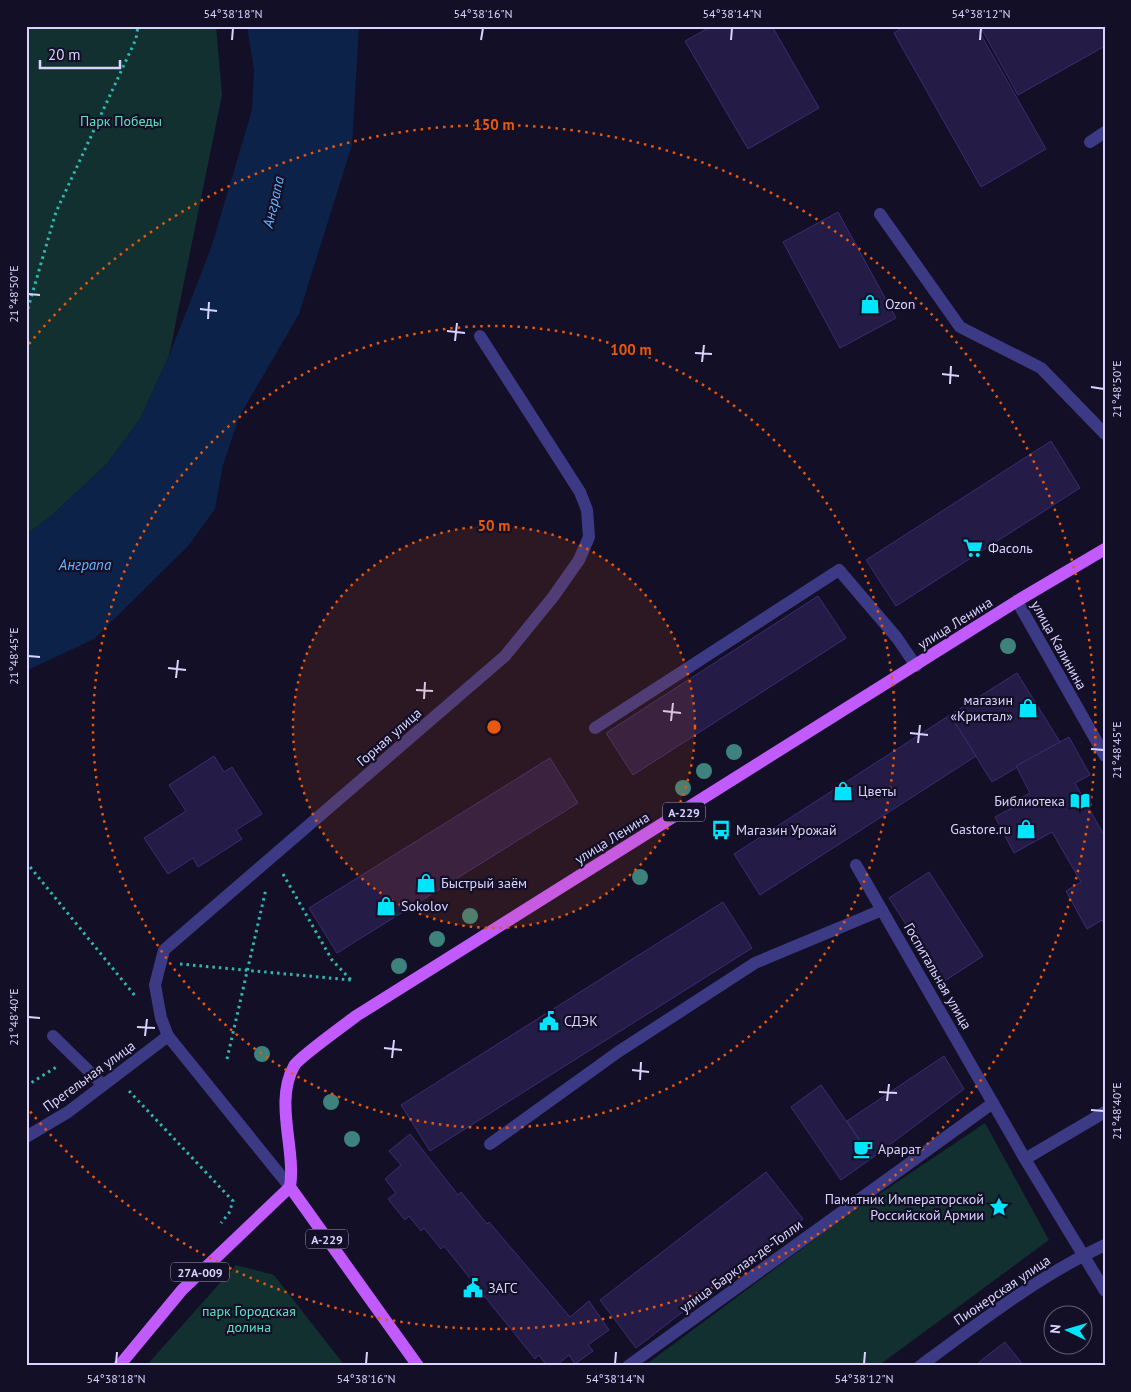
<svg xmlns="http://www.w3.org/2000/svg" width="1131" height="1392" font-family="'PT Sans',sans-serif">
  <rect width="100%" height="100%" fill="#130f26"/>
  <g fill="#12302f">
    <polygon points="26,26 216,26 222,95 169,356 140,419 107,464 51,516 26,535"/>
    <polygon points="985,1123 1049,1240 878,1366 644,1366 842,1219"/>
    <polygon points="236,1265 274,1275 345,1366 146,1366"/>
  </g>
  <polygon fill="#0c2248" points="247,26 359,26 352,145 299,314 239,417 223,465 215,509 188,546 94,639 26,671 26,535 51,516 107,464 140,419 169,356 211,248 252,110 254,70"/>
  <g fill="#241b47" stroke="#3b2d73">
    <polygon points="712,26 772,26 819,108 748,149 685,41"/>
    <polygon points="905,26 976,26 1046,149 981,187 894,33"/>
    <polygon points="980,26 1105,26 1105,46 1018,95"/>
    <polygon points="838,212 896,318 840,348 783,242"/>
    <polygon points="1051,441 1080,488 896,606 866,560"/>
    <polygon points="818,596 846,638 633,775 606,733"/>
    <polygon points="1017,673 1060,742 992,782 950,715"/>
    <polygon points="950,715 976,756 760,895 734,854"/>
    <polygon points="1069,737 1090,775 1075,783 1105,837 1105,925 1102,920 1087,929 1066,891 1081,882 1052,832 1014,853 995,817 1012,808 1010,804 1030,793 1016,766"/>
    <polygon points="214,756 224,772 232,767 262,814 236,830 242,839 198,867 193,858 168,874 144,838 186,811 169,785"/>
    <polygon points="550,758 578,803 337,953 309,908"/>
    <polygon points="929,872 983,956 943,982 889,898"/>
    <polygon points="723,902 752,948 430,1151 401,1105"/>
    <polygon points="944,1056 964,1089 872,1158 847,1121"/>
    <polygon points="821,1085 872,1158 841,1180 791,1107"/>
    <polygon points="410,1134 458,1195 461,1192 487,1224 489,1222 570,1317 589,1301 609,1330 588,1345 593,1351 575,1364 569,1355 556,1366 547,1366 539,1355 535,1359 444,1246 441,1249 424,1228 421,1231 409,1216 405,1220 388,1199 396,1193 385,1179 401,1165 389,1151"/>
    <polygon points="766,1172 803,1219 636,1348 600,1300"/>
    <polygon points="1005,1342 1024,1366 975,1366 983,1359"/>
  </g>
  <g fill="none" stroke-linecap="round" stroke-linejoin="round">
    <g stroke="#2fb8b0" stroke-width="3" stroke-dasharray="2.5 4" stroke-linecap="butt">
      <polyline points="26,315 56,212 136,39 138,26"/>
      <polyline points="26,862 136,997"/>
      <polyline points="283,874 332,960 351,980"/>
      <polyline points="180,964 351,980"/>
      <polyline points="227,1059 266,889"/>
      <polyline points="26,1086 58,1066"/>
      <polyline points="129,1091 233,1201 229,1213 221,1223"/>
    </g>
    <g stroke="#3d3a85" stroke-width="12">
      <polyline points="1090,142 1105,132"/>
      <polyline points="880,214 960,327 1041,368 1105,434"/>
      <polyline points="595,728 839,570 897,638 916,666"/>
      <polyline points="53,1036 103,1085"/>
      <polyline points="168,1036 161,1018 155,985 164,950 505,656 553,597 579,560 589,537 587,510 580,492 480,336"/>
      <polyline points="490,1144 618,1052 755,963 882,910"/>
      <polyline points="1025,1159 1105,1112"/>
    </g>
    <g stroke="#3d3a85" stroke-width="12">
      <polyline points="1017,601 1105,756"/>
      <polyline points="856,865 1025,1159 1105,1291"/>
      <polyline points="26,1137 68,1112 168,1036 290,1187"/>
      <polyline points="628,1366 993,1103"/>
      <path d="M920,1366C979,1323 1038,1276 1105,1245"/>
    </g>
    <g stroke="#c25bff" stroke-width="12">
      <polyline points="119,1366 182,1290 290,1187"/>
      <path d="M418,1366L290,1187C296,1148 274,1103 294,1066C298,1058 346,1024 356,1016L1017,601L1105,549"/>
    </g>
  </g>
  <g fill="#3d827b">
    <circle cx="1008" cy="646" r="8"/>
    <circle cx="734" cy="752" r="8"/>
    <circle cx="704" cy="771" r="8"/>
    <circle cx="683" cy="788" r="8"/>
    <circle cx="640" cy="877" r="8"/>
    <circle cx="470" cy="916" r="8"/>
    <circle cx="437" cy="939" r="8"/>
    <circle cx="399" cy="966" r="8"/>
    <circle cx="262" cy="1054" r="8"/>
    <circle cx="331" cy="1102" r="8"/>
    <circle cx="352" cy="1139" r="8"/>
  </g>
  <path fill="none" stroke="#d9d4ff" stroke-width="2" d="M232,40L233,28M481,40L483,28M731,40L732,28M980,40L981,28M28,294L40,295M200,309L217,311M208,319L209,302M447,331L465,333M455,341L457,323M695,353L712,354M702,362L704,345M942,374L959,376M950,384L951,366M1091,387L1104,389M28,656L40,657M168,668L186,670M176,678L178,660M416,690L433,691M424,699L425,682M663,711L681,713M671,721L673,703M910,733L928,735M918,743L920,725M1091,749L1104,750M28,1017L40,1018M137,1027L155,1028M145,1036L147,1019M384,1048L402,1050M392,1058L394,1040M632,1070L649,1072M640,1080L641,1062M879,1092L897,1093M887,1101L889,1084M1091,1110L1104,1111M116,1364L117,1352M366,1364L367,1352M615,1364L616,1352M864,1364L865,1352"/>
  <circle cx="494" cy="727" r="201" fill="#e8590c" fill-opacity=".12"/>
  <g fill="none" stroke="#e8590c" stroke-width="2.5" stroke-dasharray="2.5 5">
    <circle cx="494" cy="727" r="201"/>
    <circle cx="494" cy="727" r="401"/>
    <path d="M29 344A602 602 0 1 1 29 1110"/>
  </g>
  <defs>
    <symbol id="shop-bare" viewBox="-9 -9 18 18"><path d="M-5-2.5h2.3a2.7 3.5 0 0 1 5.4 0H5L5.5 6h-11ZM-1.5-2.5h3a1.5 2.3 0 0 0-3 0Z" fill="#00e5ff" stroke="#130f26" stroke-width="2.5" paint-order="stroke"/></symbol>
    <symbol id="supermarket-bare" viewBox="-9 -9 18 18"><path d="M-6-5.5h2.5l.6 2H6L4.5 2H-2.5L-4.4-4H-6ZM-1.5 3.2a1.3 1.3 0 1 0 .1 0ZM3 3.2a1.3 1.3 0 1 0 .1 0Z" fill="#00e5ff" stroke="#130f26" stroke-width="2.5" paint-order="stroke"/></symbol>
    <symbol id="library-bare" viewBox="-9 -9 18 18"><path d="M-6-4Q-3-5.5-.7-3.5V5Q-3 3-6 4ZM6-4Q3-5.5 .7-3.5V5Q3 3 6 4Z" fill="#00e5ff" stroke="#130f26" stroke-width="2.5" paint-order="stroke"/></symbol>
    <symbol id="bus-bare" viewBox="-9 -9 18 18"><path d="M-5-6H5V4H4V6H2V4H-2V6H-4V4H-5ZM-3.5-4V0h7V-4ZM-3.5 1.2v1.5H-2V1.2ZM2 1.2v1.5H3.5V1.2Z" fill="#00e5ff" stroke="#130f26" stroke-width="2.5" paint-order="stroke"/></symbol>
    <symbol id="civic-bare" viewBox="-9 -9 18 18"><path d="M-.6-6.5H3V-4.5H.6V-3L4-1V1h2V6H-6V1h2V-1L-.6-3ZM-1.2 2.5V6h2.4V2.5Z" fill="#00e5ff" stroke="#130f26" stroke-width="2.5" paint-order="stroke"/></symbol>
    <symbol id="cafe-bare" viewBox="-9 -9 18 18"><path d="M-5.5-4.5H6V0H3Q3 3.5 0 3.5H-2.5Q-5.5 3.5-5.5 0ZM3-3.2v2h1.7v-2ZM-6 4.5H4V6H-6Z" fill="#00e5ff" stroke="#130f26" stroke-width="2.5" paint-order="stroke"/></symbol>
    <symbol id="sight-bare" viewBox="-9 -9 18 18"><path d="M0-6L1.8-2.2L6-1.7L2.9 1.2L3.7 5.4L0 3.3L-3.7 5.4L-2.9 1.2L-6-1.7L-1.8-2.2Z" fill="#00e5ff" stroke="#130f26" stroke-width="2.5" paint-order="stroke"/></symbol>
  </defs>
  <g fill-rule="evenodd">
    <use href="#shop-bare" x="856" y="290" width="28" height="28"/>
    <use href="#supermarket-bare" x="959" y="534" width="28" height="28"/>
    <use href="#shop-bare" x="1014" y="694" width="28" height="28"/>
    <use href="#shop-bare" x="829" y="777" width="28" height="28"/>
    <use href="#library-bare" x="1066" y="787" width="28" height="28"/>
    <use href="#shop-bare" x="1012" y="815" width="28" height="28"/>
    <use href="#bus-bare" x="707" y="816" width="28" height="28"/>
    <use href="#shop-bare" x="412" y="869" width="28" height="28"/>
    <use href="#shop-bare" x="372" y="892" width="28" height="28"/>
    <use href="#civic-bare" x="535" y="1007" width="28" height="28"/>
    <use href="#cafe-bare" x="849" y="1135" width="28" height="28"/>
    <use href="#sight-bare" x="985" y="1193" width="28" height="28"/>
    <use href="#civic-bare" x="459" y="1274" width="28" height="28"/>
  </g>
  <g text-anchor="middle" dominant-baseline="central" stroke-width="4.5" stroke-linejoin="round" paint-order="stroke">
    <g fill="#130f26" stroke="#9e99be" stroke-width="1">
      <rect x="663" y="802.5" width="42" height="19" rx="4"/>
      <rect x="306" y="1229.5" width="42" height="19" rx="4"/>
      <rect x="171" y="1262.5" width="58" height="19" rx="4"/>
    </g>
    <g font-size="12" font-weight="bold" fill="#d9d4ff">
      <text x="684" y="812">А-229</text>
      <text x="327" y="1239">А-229</text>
      <text x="200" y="1272">27А-009</text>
    </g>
    <g font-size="14" fill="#5fe0c0" stroke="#130f26">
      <text x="121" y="121">Парк Победы</text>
      <text x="249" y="1311">парк Городская<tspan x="249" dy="16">долина</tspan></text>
    </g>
    <g font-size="14" fill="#d9d4ff" stroke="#130f26" text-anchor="start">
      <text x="885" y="304">Ozon</text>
      <text x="988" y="548">Фасоль</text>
      <text x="1013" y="700" text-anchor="end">магазин<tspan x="1013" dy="16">«Кристал»</tspan></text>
      <text x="858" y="791">Цветы</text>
      <text x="1065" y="801" text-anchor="end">Библиотека</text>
      <text x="1011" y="829" text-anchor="end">Gastore.ru</text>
      <text x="736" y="830">Магазин Урожай</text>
      <text x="441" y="883">Быстрый заём</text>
      <text x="401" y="906">Sokolov</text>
      <text x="564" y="1021">СДЭК</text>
      <text x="878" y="1149">Арарат</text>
      <text x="984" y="1199" text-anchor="end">Памятник Императорской<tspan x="984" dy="16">Российской Армии</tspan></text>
      <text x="488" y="1288">ЗАГС</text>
    </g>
    <g font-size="14" fill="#d9d4ff" stroke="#130f26">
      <text transform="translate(955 623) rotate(-32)">улица Ленина</text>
      <text transform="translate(1059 645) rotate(61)">улица Калинина</text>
      <text transform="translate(389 737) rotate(-41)">Горная улица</text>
      <text transform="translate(612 838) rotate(-32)">улица Ленина</text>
      <text transform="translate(938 976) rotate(60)">Госпитальная улица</text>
      <text transform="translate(89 1076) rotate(-36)">Прегельная улица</text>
      <text transform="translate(741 1266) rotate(-36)">улица Барклая-де-Толли</text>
      <text transform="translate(1002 1290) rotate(-34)">Пионерская улица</text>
    </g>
    <g font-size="15" font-style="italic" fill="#62b6ff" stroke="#130f26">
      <text transform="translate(273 202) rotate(-77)">Анграпа</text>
      <text x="85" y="564">Анграпа</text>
    </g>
  </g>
  <circle cx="494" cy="727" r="8" fill="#e8590c" stroke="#130f26" stroke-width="2.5"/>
  <g font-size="15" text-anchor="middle" font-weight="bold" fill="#e8590c" stroke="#130f26" stroke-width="4.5" stroke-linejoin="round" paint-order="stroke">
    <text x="494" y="130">150 m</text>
    <text x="631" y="355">100 m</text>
    <text x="494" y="531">50 m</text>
  </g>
  <rect width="1131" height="1392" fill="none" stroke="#130f26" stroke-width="55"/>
  <g transform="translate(1068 1330) rotate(275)"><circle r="24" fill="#130f26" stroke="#625e7d"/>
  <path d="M0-4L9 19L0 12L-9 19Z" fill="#00e5ff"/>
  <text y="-8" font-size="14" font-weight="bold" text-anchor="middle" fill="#d9d4ff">N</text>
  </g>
  <path d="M40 60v8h80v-8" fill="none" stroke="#d9d4ff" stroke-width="2.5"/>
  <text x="48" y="60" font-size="15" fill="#d9d4ff" stroke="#130f26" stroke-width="4" paint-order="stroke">20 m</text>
  <rect x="28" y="28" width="1076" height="1336" fill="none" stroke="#d9d4ff" stroke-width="2"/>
  <g font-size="12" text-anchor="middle" fill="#d9d4ff">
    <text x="233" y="18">54°38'18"N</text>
    <text x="483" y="18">54°38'16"N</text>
    <text x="732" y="18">54°38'14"N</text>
    <text x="981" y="18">54°38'12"N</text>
    <text transform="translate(14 294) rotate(-90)" y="4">21°48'50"E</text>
    <text transform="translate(1117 389) rotate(-90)" y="4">21°48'50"E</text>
    <text transform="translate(14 656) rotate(-90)" y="4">21°48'45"E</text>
    <text transform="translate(1117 750) rotate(-90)" y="4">21°48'45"E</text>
    <text transform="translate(14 1017) rotate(-90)" y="4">21°48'40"E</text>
    <text transform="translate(1117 1111) rotate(-90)" y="4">21°48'40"E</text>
    <text x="116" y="1383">54°38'18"N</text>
    <text x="366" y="1383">54°38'16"N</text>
    <text x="615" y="1383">54°38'14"N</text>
    <text x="864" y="1383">54°38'12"N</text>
  </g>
</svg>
